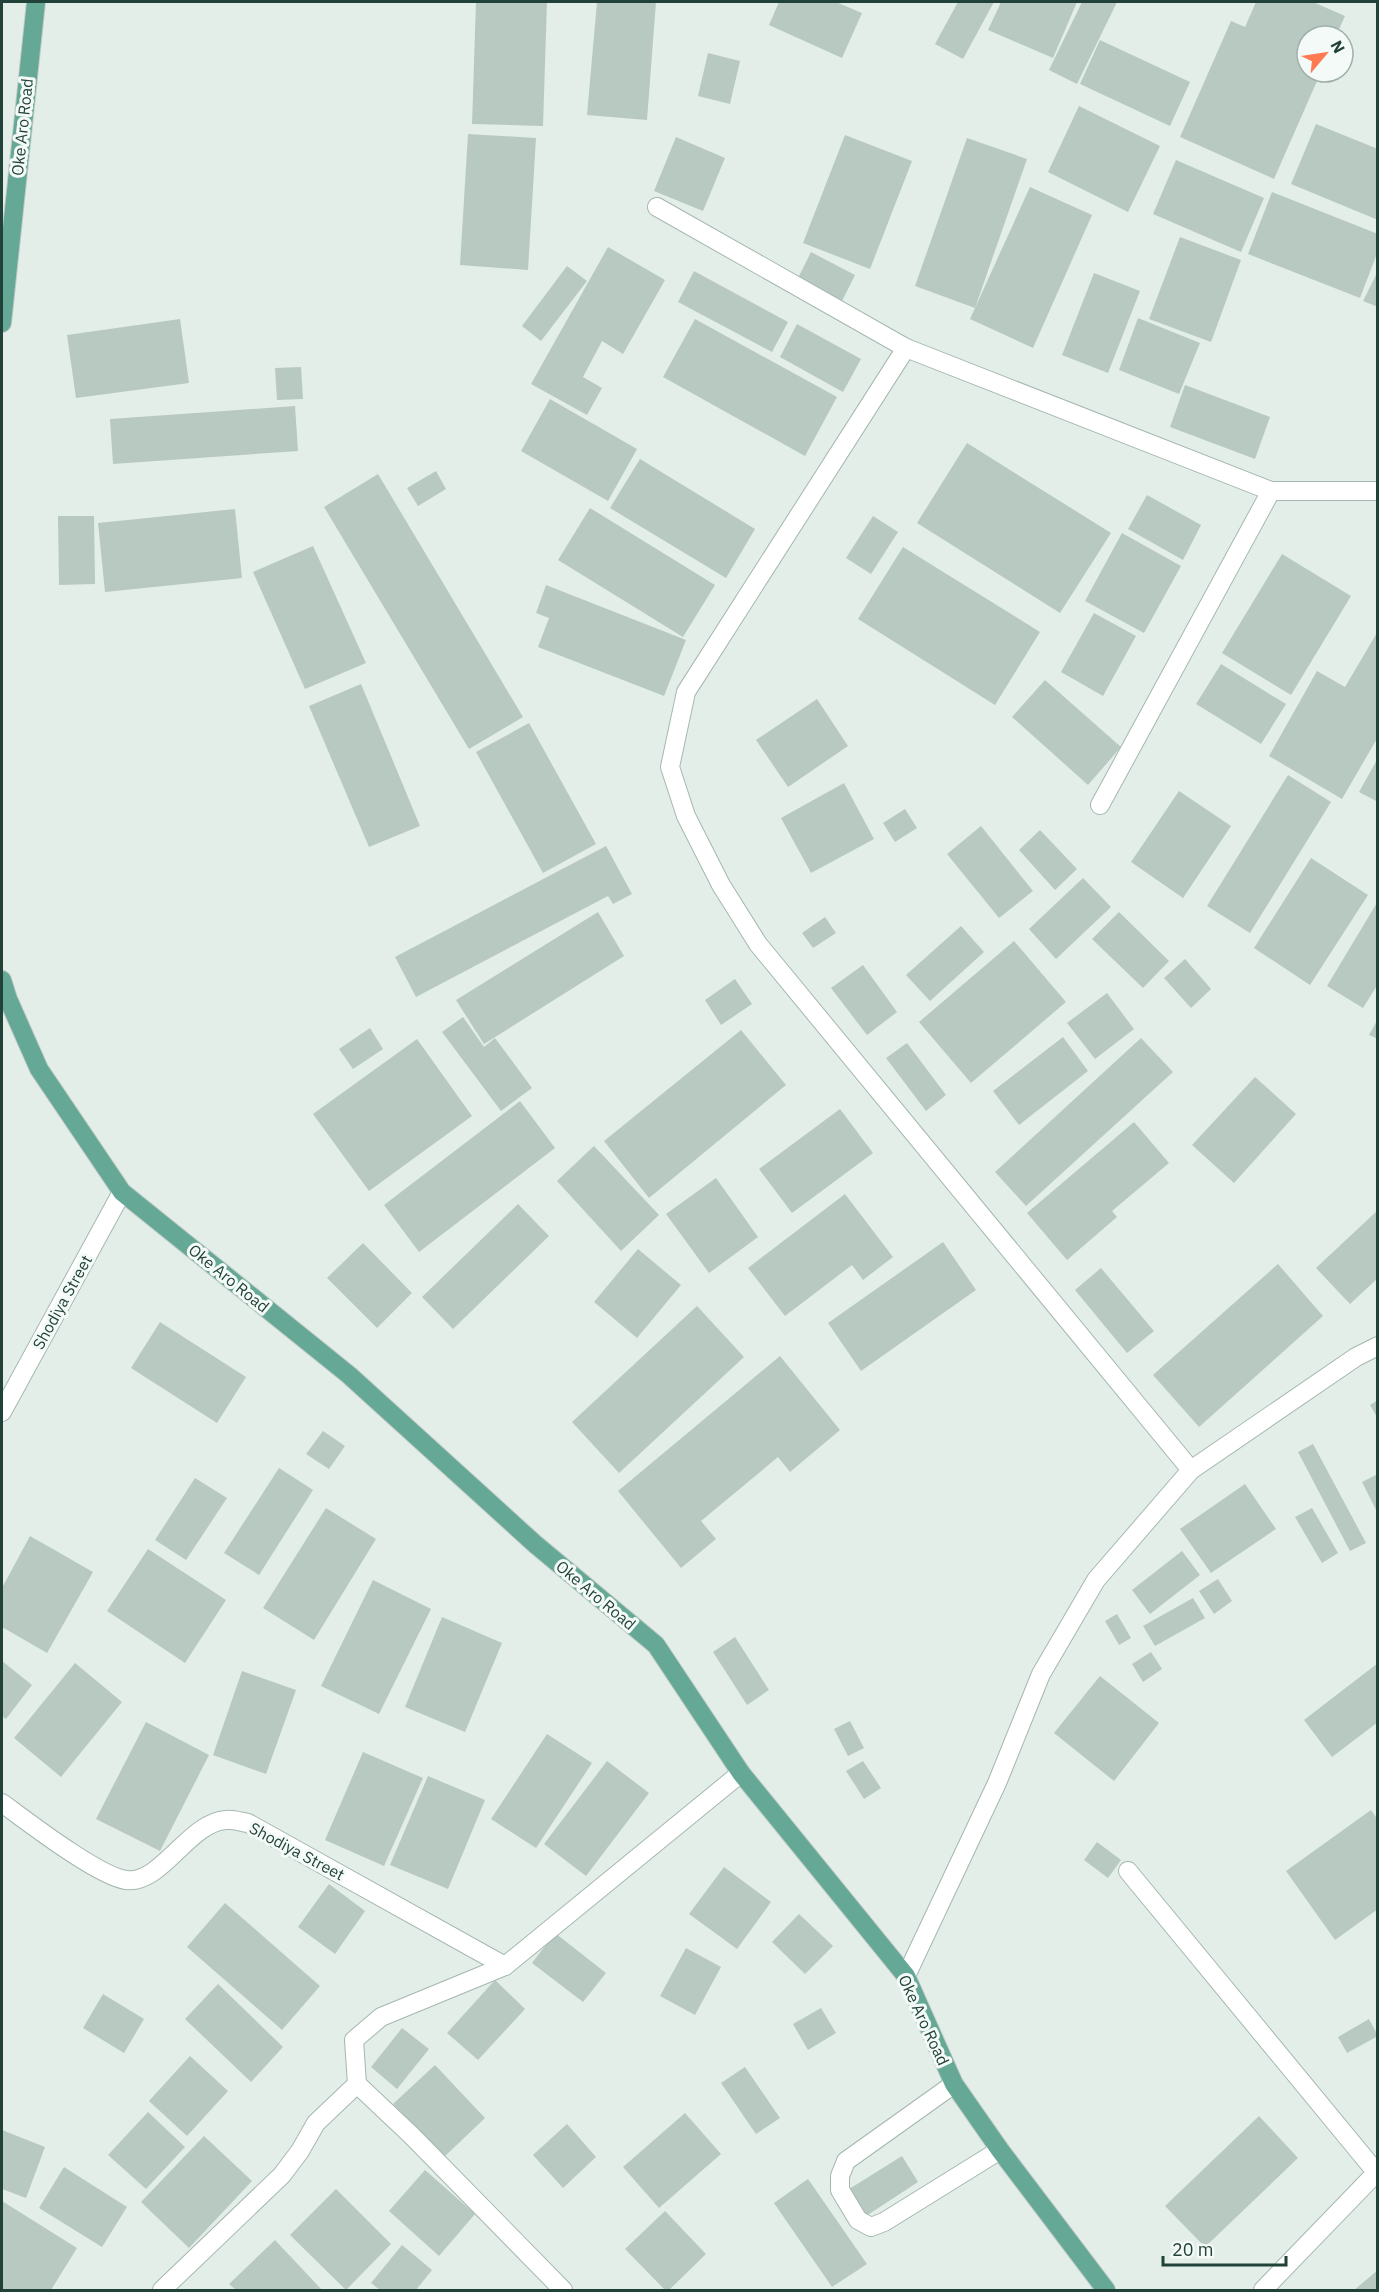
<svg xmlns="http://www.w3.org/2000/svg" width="1379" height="2292" font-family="'IBM Plex Sans',sans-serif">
  <rect width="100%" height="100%" fill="#e3eee9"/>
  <g fill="#b8c9c2">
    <polygon points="476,2 547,2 543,126 472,124"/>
    <polygon points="597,2 656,2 647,120 587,115"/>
    <polygon points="779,2 836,2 862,13 842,58 769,25"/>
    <polygon points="958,2 994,2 963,59 935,44"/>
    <polygon points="1001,2 1077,2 1053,58 988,30"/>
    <polygon points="1082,2 1117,2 1077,84 1049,70"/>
    <polygon points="1256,2 1313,2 1345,16 1336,36 1307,36 1307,72 1321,72 1274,179 1180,137 1231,21 1245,27"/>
    <polygon points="1100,40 1190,82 1170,126 1080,84"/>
    <polygon points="708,53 740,61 730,104 698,96"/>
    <polygon points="1079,106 1160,146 1128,212 1048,172"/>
    <polygon points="1316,124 1378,149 1378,220 1291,184"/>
    <polygon points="468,134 536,138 528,270 460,265"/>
    <polygon points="845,135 912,161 870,269 803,243"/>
    <polygon points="676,137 725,158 703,211 654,191"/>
    <polygon points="967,138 1027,159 975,308 915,286"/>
    <polygon points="1176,160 1264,198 1241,252 1153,214"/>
    <polygon points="1030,187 1092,215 1033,348 970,319"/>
    <polygon points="1272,192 1378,234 1378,251 1360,298 1248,254"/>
    <polygon points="1180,237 1241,260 1211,342 1149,319"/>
    <polygon points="608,247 665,280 623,354 602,341 583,377 602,388 587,415 531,384"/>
    <polygon points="811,252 855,275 841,303 797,280"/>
    <polygon points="567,266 587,281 541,341 522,326"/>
    <polygon points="694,271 788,322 772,352 678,302"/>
    <polygon points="1378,271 1378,307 1363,301"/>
    <polygon points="1094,273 1140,291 1108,373 1062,355"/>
    <polygon points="1138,318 1200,343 1179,394 1119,370"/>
    <polygon points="180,319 189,383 76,398 67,335"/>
    <polygon points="695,319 837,397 805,456 663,377"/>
    <polygon points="797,324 861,359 843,392 780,357"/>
    <polygon points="301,367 303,399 277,400 275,368"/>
    <polygon points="1185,385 1270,417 1255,459 1170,427"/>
    <polygon points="550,399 637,449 608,501 521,451"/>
    <polygon points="295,406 298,451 113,464 110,419"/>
    <polygon points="967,443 1111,533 1060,613 917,523"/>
    <polygon points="640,459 755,529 726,578 610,508"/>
    <polygon points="436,471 446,489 418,506 407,488"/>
    <polygon points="378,474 523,717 469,749 324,507"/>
    <polygon points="1147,495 1201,525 1183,560 1128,529"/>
    <polygon points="590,508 715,585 683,637 558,560"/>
    <polygon points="235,509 242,578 105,592 98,523"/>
    <polygon points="58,516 94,516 95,584 59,585"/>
    <polygon points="873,516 898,532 871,574 846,558"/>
    <polygon points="1122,533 1181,566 1144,633 1085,601"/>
    <polygon points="313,546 366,663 305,689 253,572"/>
    <polygon points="903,547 1040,632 995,705 858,619"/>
    <polygon points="1282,554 1351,596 1291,695 1222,653"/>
    <polygon points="546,585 686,640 664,696 538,647 549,618 536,613"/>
    <polygon points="1094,613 1136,636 1103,696 1061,672"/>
    <polygon points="1378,631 1378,737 1342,799 1269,756 1317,671 1345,687"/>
    <polygon points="1221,664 1286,704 1261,744 1196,704"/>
    <polygon points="1045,680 1121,747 1088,785 1012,717"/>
    <polygon points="361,684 420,826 369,847 309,706"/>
    <polygon points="817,699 848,746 788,787 756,740"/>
    <polygon points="529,723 596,844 543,873 476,752"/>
    <polygon points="1378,758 1378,802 1359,792"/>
    <polygon points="1288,775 1331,802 1250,933 1207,906"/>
    <polygon points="844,783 874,839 811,873 781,818"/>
    <polygon points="1179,791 1231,826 1183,898 1131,862"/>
    <polygon points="905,809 917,828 895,842 883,823"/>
    <polygon points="981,826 1033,891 999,918 947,854"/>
    <polygon points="1040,830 1077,869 1055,890 1019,850"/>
    <polygon points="606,846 632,894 613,904 608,896 416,997 395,957"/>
    <polygon points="1311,858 1368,895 1310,985 1254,948"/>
    <polygon points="1083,878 1111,907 1056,959 1029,929"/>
    <polygon points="1378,901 1378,984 1363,1008 1327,986"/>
    <polygon points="598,912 624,956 484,1044 456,1000"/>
    <polygon points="1119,912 1169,961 1143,988 1092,939"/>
    <polygon points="825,917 836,933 813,948 802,933"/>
    <polygon points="961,926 984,952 930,1001 906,975"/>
    <polygon points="1014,941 1066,1002 971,1083 919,1022"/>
    <polygon points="1185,959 1211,989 1191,1008 1164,978"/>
    <polygon points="863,965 897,1012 867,1035 831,988"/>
    <polygon points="735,979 752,1004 721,1025 705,1000"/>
    <polygon points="1107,993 1134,1029 1095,1059 1067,1023"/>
    <polygon points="463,1017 484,1047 495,1038 532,1088 501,1111 442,1032"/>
    <polygon points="1378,1019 1378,1039 1369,1035"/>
    <polygon points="370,1028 383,1049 353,1069 339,1049"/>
    <polygon points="741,1030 786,1085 649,1198 604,1141"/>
    <polygon points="1063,1037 1088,1071 1019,1125 993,1091"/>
    <polygon points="1141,1038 1173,1072 1026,1206 995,1172"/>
    <polygon points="417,1039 472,1116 369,1191 313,1114"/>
    <polygon points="907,1043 946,1095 926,1111 886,1058"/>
    <polygon points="1255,1077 1296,1114 1234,1183 1192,1145"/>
    <polygon points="520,1101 555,1148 419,1252 384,1205"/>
    <polygon points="840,1109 873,1153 792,1213 759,1169"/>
    <polygon points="1134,1122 1169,1163 1112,1211 1117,1217 1067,1260 1027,1213"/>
    <polygon points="594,1146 659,1215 621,1251 557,1181"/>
    <polygon points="716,1178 758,1237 709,1273 666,1214"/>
    <polygon points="845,1194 893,1257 863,1280 852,1265 785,1316 748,1268"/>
    <polygon points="518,1204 549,1236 453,1329 422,1297"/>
    <polygon points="1378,1210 1378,1278 1350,1304 1316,1268"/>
    <polygon points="943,1242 976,1290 861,1371 828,1323"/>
    <polygon points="363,1243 412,1293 377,1328 327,1278"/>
    <polygon points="638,1249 681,1285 637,1338 594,1302"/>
    <polygon points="1278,1264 1323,1316 1199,1427 1153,1375"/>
    <polygon points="1101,1268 1154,1331 1127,1353 1075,1290"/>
    <polygon points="697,1306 744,1357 619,1473 572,1422"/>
    <polygon points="160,1322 246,1377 217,1423 131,1368"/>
    <polygon points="780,1356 840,1430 790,1472 778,1457 701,1521 716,1539 681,1568 618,1491"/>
    <polygon points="1378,1400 1378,1419 1370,1405"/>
    <polygon points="323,1431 345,1446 329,1469 306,1454"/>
    <polygon points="1313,1444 1366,1543 1350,1551 1298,1452"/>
    <polygon points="279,1468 313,1490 259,1575 224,1553"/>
    <polygon points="1378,1474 1378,1514 1362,1482"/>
    <polygon points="195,1478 227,1498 186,1560 155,1540"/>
    <polygon points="1245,1484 1276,1529 1211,1573 1180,1529"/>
    <polygon points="326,1508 376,1539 314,1640 263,1608"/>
    <polygon points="1312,1508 1338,1553 1322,1563 1295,1517"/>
    <polygon points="30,1536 93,1572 47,1653 2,1627 2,1588"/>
    <polygon points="148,1549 226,1600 185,1663 107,1611"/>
    <polygon points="1182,1551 1200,1575 1150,1614 1132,1590"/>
    <polygon points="1218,1579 1232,1601 1214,1614 1199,1591"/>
    <polygon points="373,1580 431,1609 379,1714 321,1686"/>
    <polygon points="1193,1598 1205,1618 1155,1646 1143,1626"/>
    <polygon points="1117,1614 1131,1638 1119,1645 1105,1621"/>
    <polygon points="442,1617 502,1643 465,1732 405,1707"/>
    <polygon points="735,1637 769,1690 747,1705 713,1652"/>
    <polygon points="1151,1652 1162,1669 1143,1682 1132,1664"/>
    <polygon points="2,1661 32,1685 6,1719 2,1716"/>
    <polygon points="75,1663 122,1702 61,1777 14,1738"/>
    <polygon points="1378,1663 1378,1722 1332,1757 1304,1720"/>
    <polygon points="242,1671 296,1690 266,1774 213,1755"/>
    <polygon points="1100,1676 1159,1723 1114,1781 1054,1733"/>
    <polygon points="850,1721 864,1748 848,1756 834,1729"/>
    <polygon points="146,1722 209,1755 160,1851 96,1819"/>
    <polygon points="547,1734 592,1763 536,1848 491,1819"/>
    <polygon points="363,1752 423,1778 384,1866 325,1840"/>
    <polygon points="607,1761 649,1793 586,1876 544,1844"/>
    <polygon points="863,1761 881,1788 864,1799 846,1771"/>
    <polygon points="428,1776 485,1800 448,1889 390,1865"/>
    <polygon points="1371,1810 1378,1820 1378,1909 1335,1940 1286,1871"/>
    <polygon points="1097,1842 1121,1860 1108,1878 1084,1860"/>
    <polygon points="724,1867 771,1902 737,1949 689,1914"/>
    <polygon points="329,1884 365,1911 335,1954 298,1927"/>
    <polygon points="225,1903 320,1986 282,2030 187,1947"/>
    <polygon points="799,1914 833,1946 805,1974 772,1942"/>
    <polygon points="555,1933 606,1973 583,2002 532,1963"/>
    <polygon points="686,1948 721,1967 695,2015 660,1996"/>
    <polygon points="495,1980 525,2009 478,2060 447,2033"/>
    <polygon points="218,1984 283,2047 251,2082 185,2019"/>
    <polygon points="103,1994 144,2019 124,2053 83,2028"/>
    <polygon points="821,2008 836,2033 808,2050 793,2024"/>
    <polygon points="1369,2019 1378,2036 1347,2053 1338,2037"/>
    <polygon points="402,2028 429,2049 397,2089 371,2067"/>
    <polygon points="190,2056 228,2091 187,2136 149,2101"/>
    <polygon points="435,2065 485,2118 443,2158 393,2104"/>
    <polygon points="745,2067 780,2118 756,2134 721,2083"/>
    <polygon points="148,2112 185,2147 146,2189 108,2155"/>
    <polygon points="685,2113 721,2154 659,2208 623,2167"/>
    <polygon points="1259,2116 1298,2158 1205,2247 1165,2206"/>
    <polygon points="567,2124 596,2157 563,2188 533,2155"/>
    <polygon points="2,2130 45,2147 26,2198 2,2189"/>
    <polygon points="204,2136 252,2181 189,2248 141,2202"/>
    <polygon points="902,2156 918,2182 863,2218 846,2191"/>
    <polygon points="64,2167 127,2207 102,2247 39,2208"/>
    <polygon points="425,2170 475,2214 439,2256 389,2211"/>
    <polygon points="808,2179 867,2264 832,2287 774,2203"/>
    <polygon points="336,2189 391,2244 346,2290 290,2235"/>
    <polygon points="2,2201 77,2248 51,2290 2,2290"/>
    <polygon points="665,2211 706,2254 669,2290 665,2290 625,2249"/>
    <polygon points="275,2240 322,2290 236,2290 229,2284"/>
    <polygon points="402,2245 432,2270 416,2290 380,2290 371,2283"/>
    <polygon points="1378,2270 1378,2290 1354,2290"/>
  </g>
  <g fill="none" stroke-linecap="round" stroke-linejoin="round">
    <defs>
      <g id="minor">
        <polyline points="657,207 906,348 1271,491 1378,491"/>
        <polyline points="906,348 686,692 670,767 686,816 721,885 758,944 1191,1470"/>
        <polyline points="1100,805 1271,491"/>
        <polyline points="2,1412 122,1192"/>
        <path d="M2,1803C28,1822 98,1876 126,1880C161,1885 189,1822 226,1820C233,1819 241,1822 248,1823L505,1966"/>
        <polyline points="1128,1871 1376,2172"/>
        <polyline points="906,1976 997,1783 1041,1674 1096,1580 1191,1470 1356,1357 1378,1346"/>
        <polyline points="357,2084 411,2135 563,2290"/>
        <polyline points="954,2084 846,2161 840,2176 840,2190 858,2220 871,2227 884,2222 1000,2150"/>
        <polyline points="162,2290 282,2175 300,2151 316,2123 357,2084 354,2040 381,2017 505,1966 741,1773"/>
        <polyline points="1263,2290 1378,2171"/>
      </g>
      <g id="major">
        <polyline points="2,323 36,2"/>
        <polyline points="2,980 8,999 39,1069 122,1192 349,1375 535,1544 656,1645 741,1773 906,1976 954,2084 1000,2150 1106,2290"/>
      </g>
    </defs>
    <use href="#minor" stroke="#a5b7b0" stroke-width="20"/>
    <use href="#major" stroke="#c1cac7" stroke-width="20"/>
    <use href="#minor" stroke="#fff" stroke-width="18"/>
    <use href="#major" stroke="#64a895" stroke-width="18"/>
  </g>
  <g text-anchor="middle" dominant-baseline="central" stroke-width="6" stroke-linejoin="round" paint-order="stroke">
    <g font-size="16" fill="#214238" stroke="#f4faf7">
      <text transform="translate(22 127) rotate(-84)">Oke Aro Road</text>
      <text transform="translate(229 1278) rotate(39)">Oke Aro Road</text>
      <text transform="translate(62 1302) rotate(-61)">Shodiya Street</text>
      <text transform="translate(596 1595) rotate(40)">Oke Aro Road</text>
      <text transform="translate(297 1851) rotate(28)">Shodiya Street</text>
      <text transform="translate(924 2020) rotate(65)">Oke Aro Road</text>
    </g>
  </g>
  <rect width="1379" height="2292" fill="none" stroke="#214238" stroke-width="6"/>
  <g transform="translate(1325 54) rotate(61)"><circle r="28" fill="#f4faf7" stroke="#a0b0ab" stroke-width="1.5"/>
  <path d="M0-4.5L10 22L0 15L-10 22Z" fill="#fe7a51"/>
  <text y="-9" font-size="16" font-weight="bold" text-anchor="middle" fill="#214238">N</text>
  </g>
  <path d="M1163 2256v9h123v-9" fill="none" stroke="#214238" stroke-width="3"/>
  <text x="1172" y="2256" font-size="18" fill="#214238" stroke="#f4faf7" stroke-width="4.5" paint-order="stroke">20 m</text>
</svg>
